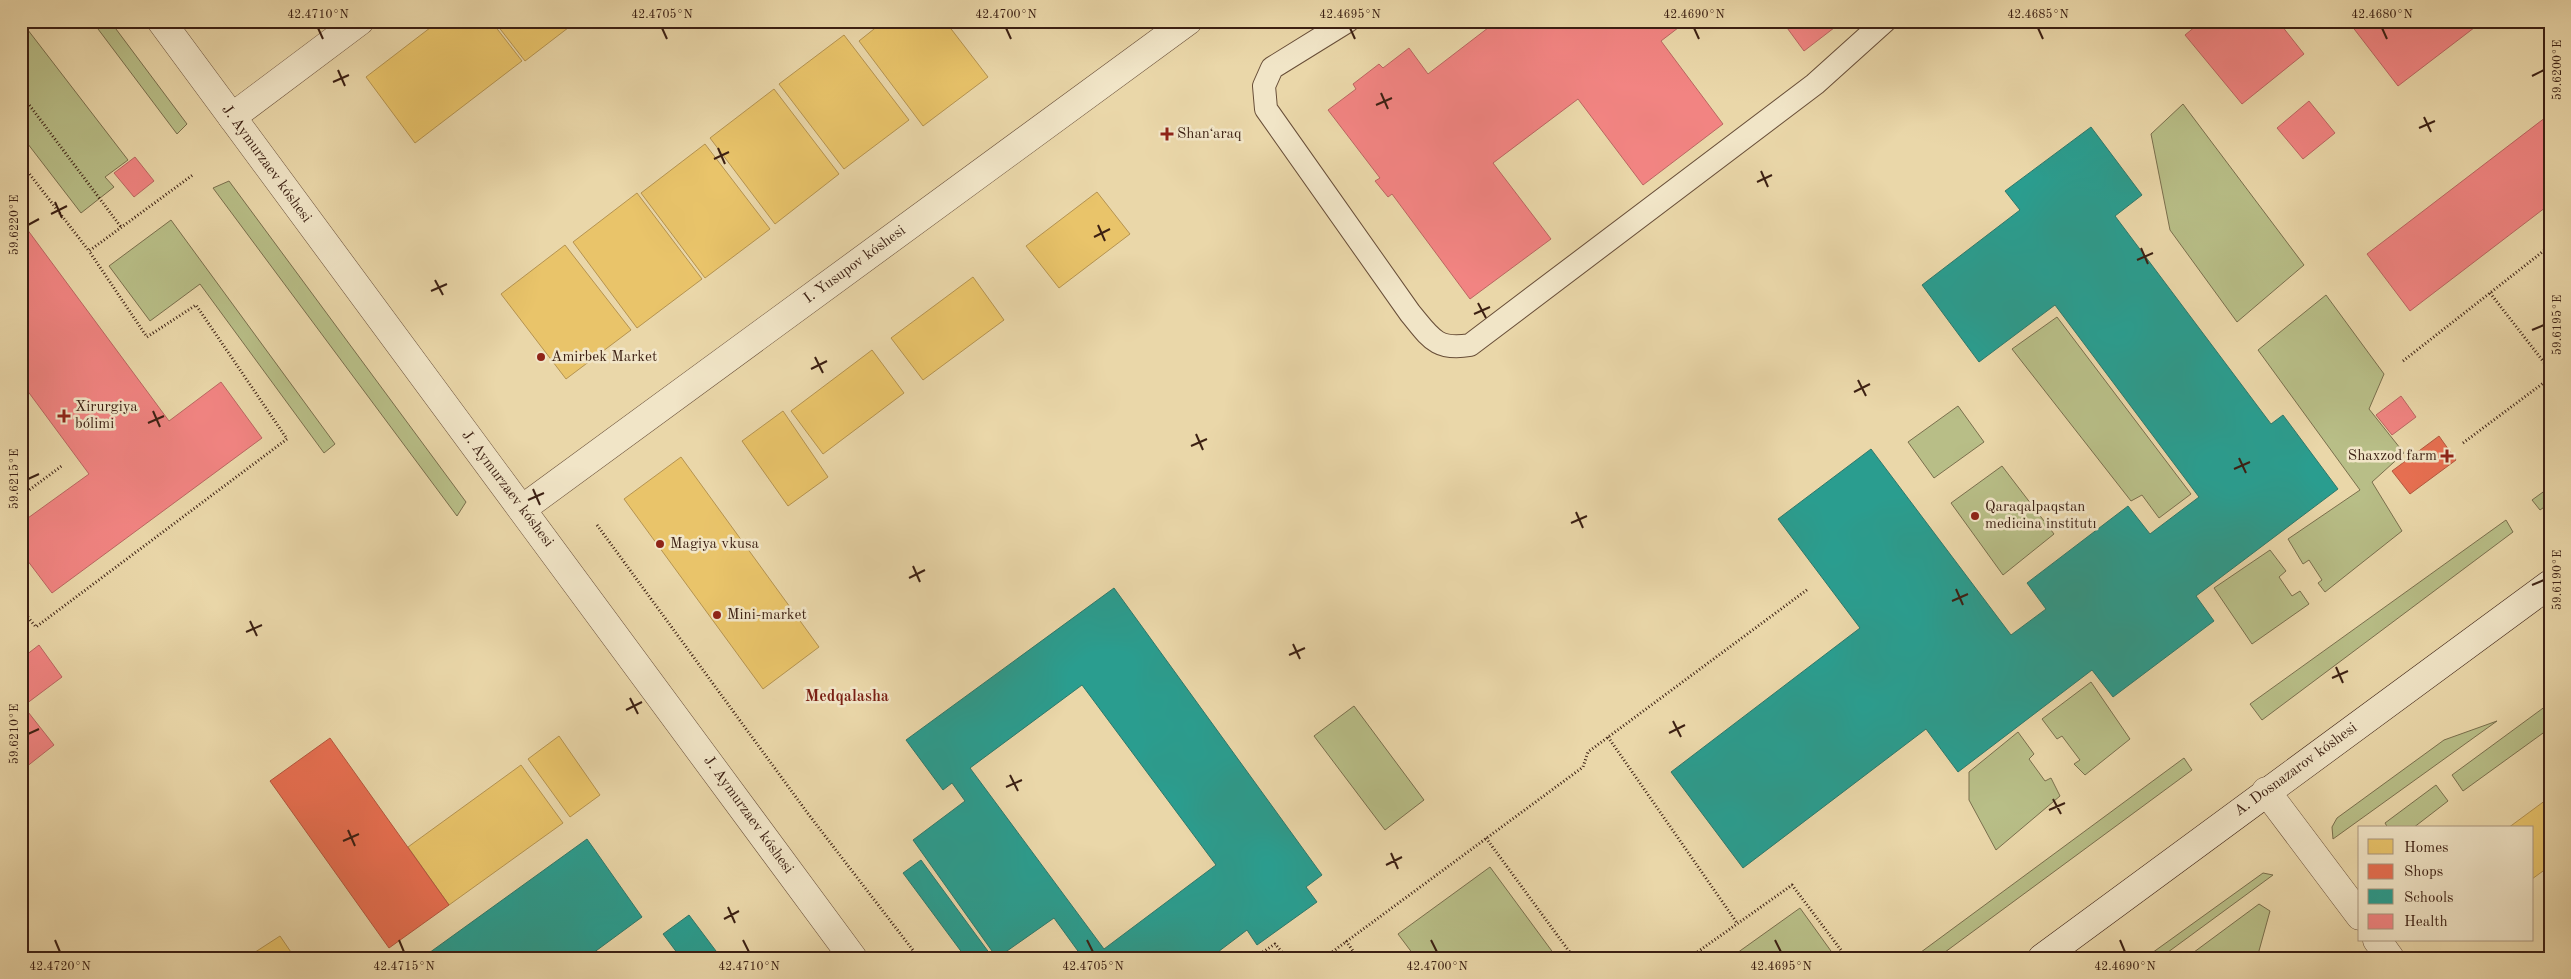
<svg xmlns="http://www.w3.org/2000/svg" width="2571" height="979" font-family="'Old Standard TT',serif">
  <rect width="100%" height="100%" fill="#ead7a9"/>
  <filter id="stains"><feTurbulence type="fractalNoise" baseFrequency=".004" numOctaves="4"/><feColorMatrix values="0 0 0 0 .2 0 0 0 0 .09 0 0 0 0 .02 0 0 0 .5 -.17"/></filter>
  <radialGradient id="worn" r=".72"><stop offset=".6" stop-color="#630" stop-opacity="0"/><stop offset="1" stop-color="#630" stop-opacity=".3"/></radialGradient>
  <g fill="#b8be87" stroke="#7a6f4d">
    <polygon points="21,21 128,160 105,177 114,187 81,213 21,135"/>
    <polygon points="92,21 110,21 187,124 177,134"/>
    <polygon points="2183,104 2304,265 2237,322 2170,230 2151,134"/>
    <polygon points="229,181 466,502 457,516 213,188"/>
    <polygon points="171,220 335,444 324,453 200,284 150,321 109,266"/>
    <polygon points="2326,295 2384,374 2369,409 2404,453 2372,482 2402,531 2325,592 2318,583 2322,580 2309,560 2303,564 2288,539 2360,490 2258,350"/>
    <polygon points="2057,317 2191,494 2159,518 2142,495 2131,501 2012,349"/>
    <polygon points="1958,406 1984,442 1934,478 1908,442"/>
    <polygon points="2002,466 2054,534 2003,575 1951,503"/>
    <polygon points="2550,487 2550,503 2540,510 2532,500"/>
    <polygon points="2506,520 2513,532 2262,720 2250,704"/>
    <polygon points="2270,550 2286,571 2279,577 2292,596 2300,591 2309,604 2252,644 2214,588"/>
    <polygon points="2091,682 2130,739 2085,775 2074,764 2080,760 2062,736 2057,739 2042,719"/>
    <polygon points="2550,703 2550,728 2463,791 2452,775"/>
    <polygon points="1354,706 1424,800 1385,830 1314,736"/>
    <polygon points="2497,721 2333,839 2332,827 2337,818 2444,740"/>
    <polygon points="2018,732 2034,754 2029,759 2045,781 2051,778 2060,796 1996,850 1969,800 1969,772"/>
    <polygon points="2184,758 2192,770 1937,958 1913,958"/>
    <polygon points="2436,785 2448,801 2413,828 2388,828 2385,823"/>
    <polygon points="1490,867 1557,958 1416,958 1398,934"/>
    <polygon points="2263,873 2273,875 2160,958 2145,958"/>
    <polygon points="2259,904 2270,911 2257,958 2186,958"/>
    <polygon points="1800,908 1836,958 1730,958"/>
  </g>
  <g fill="#e9c46a" stroke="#b59350">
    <polygon points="439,21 491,21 522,61 415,143 366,77"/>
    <polygon points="494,21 577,21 525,61"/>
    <polygon points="884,21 945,21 988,77 923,126 859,41"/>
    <polygon points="844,35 909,120 844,169 779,84"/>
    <polygon points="774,89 839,174 775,224 710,138"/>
    <polygon points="705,144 770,229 705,278 641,193"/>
    <polygon points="1097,192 1130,234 1059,288 1026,246"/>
    <polygon points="637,193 702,279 637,328 573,242"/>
    <polygon points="565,245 631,330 566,379 501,294"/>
    <polygon points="973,277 1004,320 923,380 891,338"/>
    <polygon points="872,350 904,393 823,454 791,411"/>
    <polygon points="783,411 828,477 788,506 742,441"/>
    <polygon points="681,457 819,647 763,689 624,499"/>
    <polygon points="559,736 600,795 570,817 528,759"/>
    <polygon points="521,765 563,823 449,905 408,847"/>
    <polygon points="2550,797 2550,866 2532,879 2532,828 2508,828"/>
    <polygon points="280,936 295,958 246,958"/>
  </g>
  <g fill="#e76f51" stroke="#b4573e">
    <polygon points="2439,436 2456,460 2410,494 2392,471"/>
    <polygon points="330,738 449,905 389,948 270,781"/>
  </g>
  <g fill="#2a9d8f" stroke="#2f786a" fill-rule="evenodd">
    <polygon points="2091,127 2142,195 2115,216 2271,424 2283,415 2338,489 2196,596 2214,621 2113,697 2092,670 1958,772 1926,729 1743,868 1671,772 1860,628 1778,519 1871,449 2011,635 2046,609 2027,583 2128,506 2150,534 2199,497 2055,305 1979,362 1922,285 2020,210 2005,191"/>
    <path d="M1114,588L1322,875L1306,887L1317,902L1257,945L1247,930L1210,958H1083L1054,918L997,958L913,840L965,801L952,783L943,790L906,740ZM1082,685L1216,865L1104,949L970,768Z"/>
    <polygon points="587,839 642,917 589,956 590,958 422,958"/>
    <polygon points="921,860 993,958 966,958 903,873"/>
    <polygon points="689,915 716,951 721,958 681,958 663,934"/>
  </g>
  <g fill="#f28482" stroke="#bb6661">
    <polygon points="1497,21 1687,21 1661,41 1723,124 1643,185 1578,99 1493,163 1551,239 1470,299 1392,194 1388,197 1375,181 1380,178 1328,110 1356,89 1353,84 1379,64 1383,68 1409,48 1428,74"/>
    <polygon points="1782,21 1843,21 1804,51"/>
    <polygon points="2202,21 2278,21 2304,54 2242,104 2185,35"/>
    <polygon points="2348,21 2483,21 2398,86"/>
    <polygon points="2309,101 2335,133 2303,159 2277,128"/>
    <polygon points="2550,114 2550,204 2410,311 2367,254"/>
    <polygon points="135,157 154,181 134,197 114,173"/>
    <polygon points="21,221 169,421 221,382 262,438 52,593 21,552 21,523 89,474 21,382"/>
    <polygon points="2401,396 2416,417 2392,435 2376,415"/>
    <polygon points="39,645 62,677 26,704 21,698 21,659"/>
    <polygon points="21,703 54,745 21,771"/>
  </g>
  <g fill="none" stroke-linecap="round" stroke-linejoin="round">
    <defs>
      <path id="service" d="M1348,21L1272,68L1264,86L1266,109L1410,313C1430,337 1436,351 1470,345L1815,84L1885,21"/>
      <g id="minor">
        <polyline points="232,117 360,21"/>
        <polyline points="522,509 1188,21"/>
        <polyline points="2266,791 2360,916"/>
        <polyline points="2377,940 2390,958"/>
      </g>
      <polyline id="tertiary" points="161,21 853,958"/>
      <polyline id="secondary" points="2042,958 2550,584"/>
    </defs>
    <use href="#service" stroke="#684e38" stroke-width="24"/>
    <use href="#minor" stroke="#684e38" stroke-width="29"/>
    <use href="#tertiary" stroke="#684e38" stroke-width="29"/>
    <use href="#secondary" stroke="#3c2013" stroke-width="29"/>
    <g stroke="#3c2013" stroke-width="3" stroke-dasharray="1 2.5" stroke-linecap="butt">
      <polyline points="21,94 121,227"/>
      <polyline points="21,163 89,251 194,174"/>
      <polyline points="2490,293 2550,370"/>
      <polyline points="2403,361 2550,246"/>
      <polyline points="2463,443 2550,378"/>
      <polyline points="21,478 29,490"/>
      <polyline points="21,496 63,465"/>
      <polyline points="597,525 809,815 919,958"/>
      <polyline points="21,609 36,627 287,439 196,305 147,337 89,251"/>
      <polyline points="1608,737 1737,923"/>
      <polyline points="1486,838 1574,958"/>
      <polyline points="1346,941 1358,958"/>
      <polyline points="650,958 651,958"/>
      <polyline points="1254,958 1275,944 1287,958"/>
      <polyline points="1324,958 1583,767 1588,752 1808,589"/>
      <polyline points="1689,958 1792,885 1847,958"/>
    </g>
    <use href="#service" stroke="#f1e5c7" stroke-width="22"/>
    <use href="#minor" stroke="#f1e5c7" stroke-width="28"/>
    <use href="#tertiary" stroke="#f1e5c7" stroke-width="28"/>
    <use href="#secondary" stroke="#f1e5c7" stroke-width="28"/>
  </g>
  <path fill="none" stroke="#3c2013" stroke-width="2" d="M318,28L323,39M662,28L667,39M1006,28L1011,39M1350,28L1355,39M1694,28L1699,39M2038,28L2043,39M2382,28L2387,39M338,70L345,86M2532,76L2544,70M333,82L349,75M1381,93L1388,109M1376,105L1392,98M2424,117L2431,132M2419,128L2435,121M718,148L725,164M714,159L729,152M1761,171L1768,187M1757,182L1772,175M55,202L62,218M51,214L67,206M28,225L39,219M1098,225L1105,241M1094,237L1110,229M2141,248L2148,264M2137,260L2153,253M435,280L443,295M431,291L447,284M1478,303L1486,318M1474,314L1490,307M2532,330L2544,325M815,357L823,373M811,369L827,361M1858,380L1866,396M1854,392L1870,384M153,411L160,427M148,423L164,416M1196,434L1203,450M1191,446L1207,439M2239,458L2246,473M2234,469L2250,462M28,479L39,474M533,489L540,505M528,500L544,493M1576,512L1583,528M1571,523L1587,516M913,566L920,582M909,578L925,570M2532,585L2544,580M1956,589L1963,605M1952,601L1968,594M250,621L257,636M246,632L262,625M1293,644L1300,659M1289,655L1305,648M2336,667L2343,683M2332,678L2348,671M630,698L638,714M626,710L642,702M1673,721L1681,737M1669,733L1685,725M28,734L39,729M1010,775L1018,791M1006,787L1022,780M2053,799L2061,814M2049,810L2065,803M348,830L355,846M343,841L359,834M1391,853L1398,869M1386,865L1402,857M728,907L735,923M724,919L739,911M55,940L60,952M399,940L404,952M743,940L749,952M1087,940L1093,952M1431,940L1437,952M1775,940L1781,952M2120,940L2125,952"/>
  <g fill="#8f2418" stroke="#f1e5c7" stroke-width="2">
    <path d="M1164.5 126.5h5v5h5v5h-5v5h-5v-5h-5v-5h5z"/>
    <circle cx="541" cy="357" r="5"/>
    <path d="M61.5 408.5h5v5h5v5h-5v5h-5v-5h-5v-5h5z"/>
    <path d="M2444.5 448.5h5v5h5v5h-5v5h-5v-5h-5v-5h5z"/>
    <circle cx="1975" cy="516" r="5"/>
    <circle cx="660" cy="544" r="5"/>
    <circle cx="717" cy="615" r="5"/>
  </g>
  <g text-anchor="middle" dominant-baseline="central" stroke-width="5" stroke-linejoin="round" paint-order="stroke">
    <g font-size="15" fill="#3c2013" stroke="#f1e5c7" text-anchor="start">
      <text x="1177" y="134">Shanʻaraq</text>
      <text x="551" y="357">Amirbek Market</text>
      <text x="75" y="407">Xirurgiya<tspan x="75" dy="17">bólimi</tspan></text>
      <text x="2437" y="456" text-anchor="end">Shaxzod farm</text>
      <text x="1985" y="507">Qaraqalpaqstan<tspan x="1985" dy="17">medicina institutı</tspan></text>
      <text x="670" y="544">Magiya vkusa</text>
      <text x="727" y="615">Mini-market</text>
    </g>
    <g font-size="15" fill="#3c2013" stroke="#f1e5c7">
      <text transform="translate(266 164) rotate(54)">J. Aymurzaev kóshesi</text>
      <text transform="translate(855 265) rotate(-36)">I. Yusupov kóshesi</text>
      <text transform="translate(507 489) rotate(53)">J. Aymurzaev kóshesi</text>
      <text transform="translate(2296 770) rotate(-36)">A. Dosnazarov kóshesi</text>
      <text transform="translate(748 815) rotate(54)">J. Aymurzaev kóshesi</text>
    </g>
    <g font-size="16" font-weight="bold" fill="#7a1f14" stroke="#f1e5c7">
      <text x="847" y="697">Medqalasha</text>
    </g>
  </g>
  <rect width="2571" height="979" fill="none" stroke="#ead7a9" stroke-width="55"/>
  <rect x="2358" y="826" width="175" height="115" fill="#f1e5c7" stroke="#a9967f"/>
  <rect x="2368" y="839" width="25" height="15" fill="#e9c46a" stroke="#a9967f"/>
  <text x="2404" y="852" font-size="15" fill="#3c2013">Homes</text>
  <rect x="2368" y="864" width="25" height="15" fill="#e76f51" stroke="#a9967f"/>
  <text x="2404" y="876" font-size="15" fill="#3c2013">Shops</text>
  <rect x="2368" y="889" width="25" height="15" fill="#2a9d8f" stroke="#a9967f"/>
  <text x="2404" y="902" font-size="15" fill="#3c2013">Schools</text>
  <rect x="2368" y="914" width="25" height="15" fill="#f28482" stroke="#a9967f"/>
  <text x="2404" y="926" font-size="15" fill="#3c2013">Health</text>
  <rect x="28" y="28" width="2516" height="924" fill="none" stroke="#3c2013" stroke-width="2"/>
  <g font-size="12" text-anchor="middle" fill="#3c2013">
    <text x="318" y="18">42.4710°N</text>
    <text x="662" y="18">42.4705°N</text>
    <text x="1006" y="18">42.4700°N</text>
    <text x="1350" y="18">42.4695°N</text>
    <text x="1694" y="18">42.4690°N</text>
    <text x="2038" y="18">42.4685°N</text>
    <text x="2382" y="18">42.4680°N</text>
    <text transform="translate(2557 70) rotate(-90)" y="4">59.6200°E</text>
    <text transform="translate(14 225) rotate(-90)" y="4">59.6220°E</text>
    <text transform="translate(2557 325) rotate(-90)" y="4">59.6195°E</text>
    <text transform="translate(14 479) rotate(-90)" y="4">59.6215°E</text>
    <text transform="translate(2557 580) rotate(-90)" y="4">59.6190°E</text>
    <text transform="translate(14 734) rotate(-90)" y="4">59.6210°E</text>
    <text x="60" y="970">42.4720°N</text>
    <text x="404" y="970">42.4715°N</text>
    <text x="749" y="970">42.4710°N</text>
    <text x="1093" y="970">42.4705°N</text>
    <text x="1437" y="970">42.4700°N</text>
    <text x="1781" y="970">42.4695°N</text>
    <text x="2125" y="970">42.4690°N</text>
  </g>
  <rect width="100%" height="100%" filter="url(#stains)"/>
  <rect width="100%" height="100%" fill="url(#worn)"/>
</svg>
